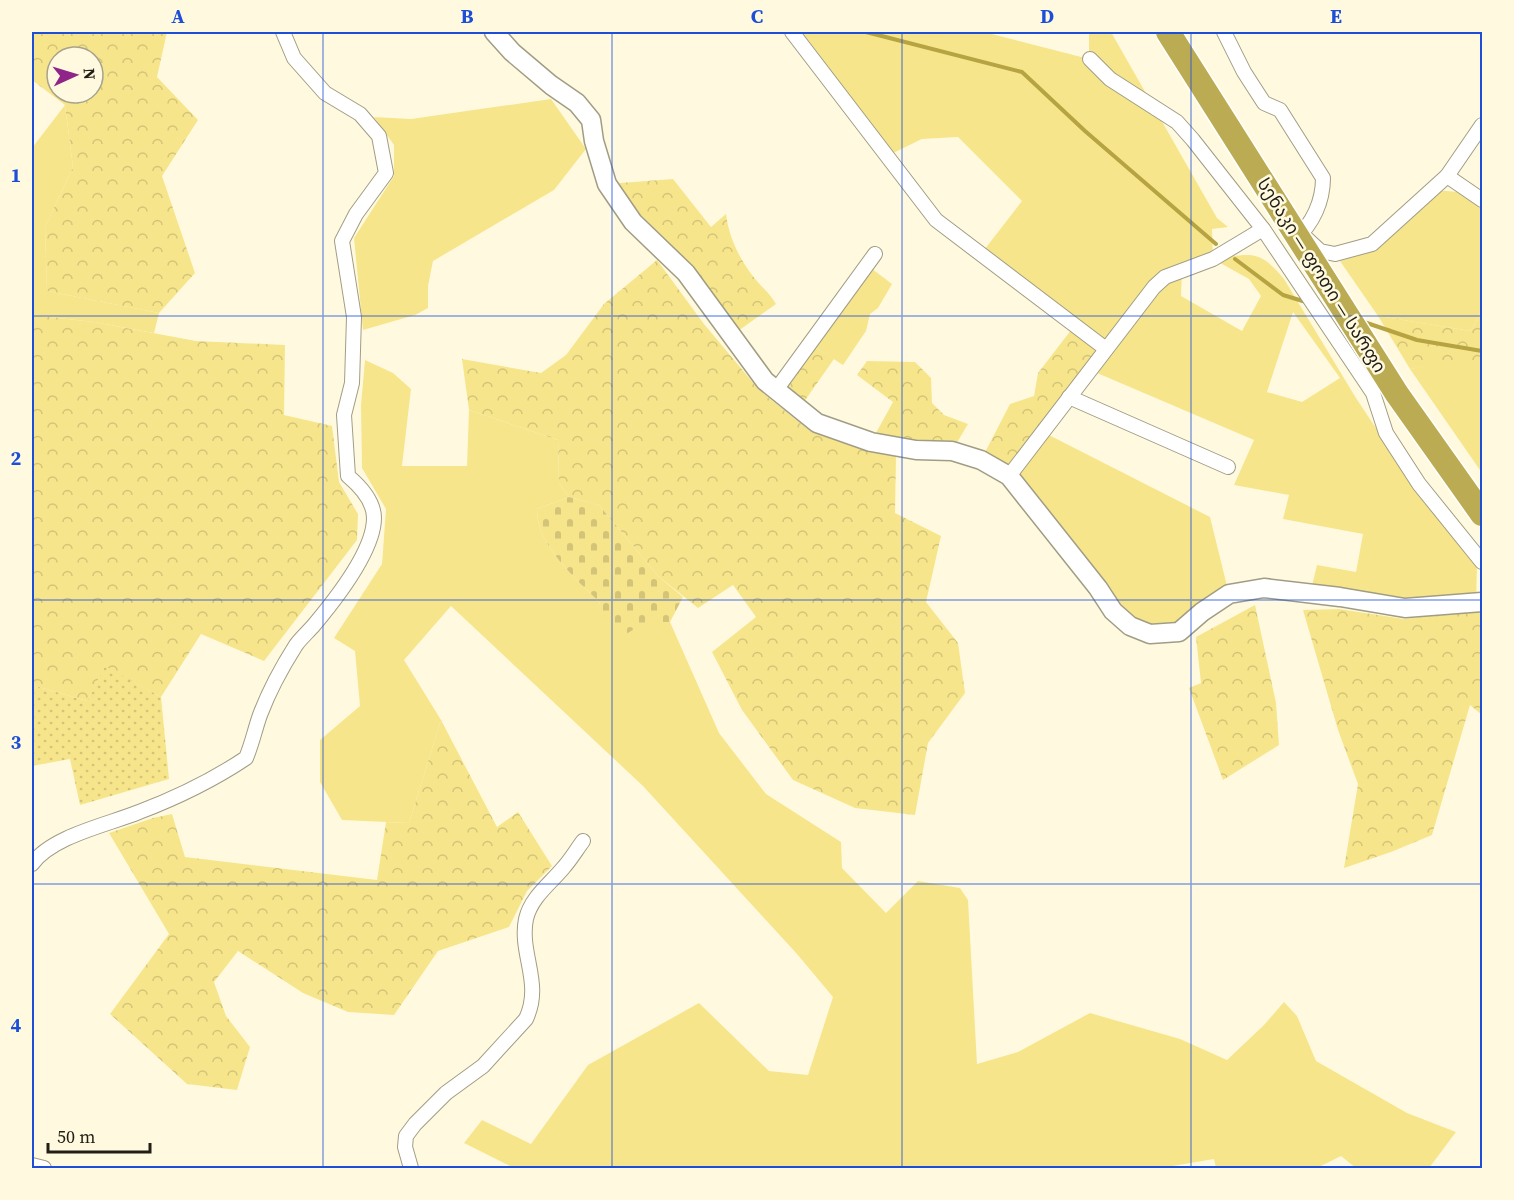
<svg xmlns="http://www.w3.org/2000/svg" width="1514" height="1200" font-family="'Source Serif 4','Noto Sans Georgian',serif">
  <defs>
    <pattern id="forest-crowns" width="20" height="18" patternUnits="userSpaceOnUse" patternTransform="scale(1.5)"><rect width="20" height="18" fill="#f7e58c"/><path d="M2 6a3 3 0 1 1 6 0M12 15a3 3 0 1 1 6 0" fill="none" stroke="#d3c478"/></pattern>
    <pattern id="cemetery-stones" width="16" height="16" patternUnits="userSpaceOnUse" patternTransform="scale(1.5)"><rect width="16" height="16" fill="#f7e58c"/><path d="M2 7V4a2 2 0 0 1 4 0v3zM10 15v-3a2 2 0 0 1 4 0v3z" fill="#d3c478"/></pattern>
    <pattern id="garden-dots" width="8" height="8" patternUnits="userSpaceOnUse" patternTransform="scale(1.5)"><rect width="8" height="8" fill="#f7e58c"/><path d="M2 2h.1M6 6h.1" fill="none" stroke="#d3c478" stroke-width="1.8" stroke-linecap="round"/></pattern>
  </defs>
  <rect width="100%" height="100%" fill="#fffadf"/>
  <g fill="#f7e58c" fill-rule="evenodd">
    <path d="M792,32H984L1089,59V32H1111L1217,218L1228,227L1212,229L1213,259C1249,255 1258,247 1284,279L1356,398L1413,484L1477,565L1476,603L1405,608L1310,594L1317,565L1356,572L1363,534L1283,519L1289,495L1234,485L1254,440L1090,370L1106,349L981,254L1022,201L958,137L922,139L887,156ZM1213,259L1249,279L1261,296L1242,331L1181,296L1182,272ZM1293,312L1340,378L1302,402L1267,392Z"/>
    <polygon points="551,99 586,149 554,190 433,261 428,286 428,308 415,315 363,330 354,238 394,176 394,145 374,117 411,119"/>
    <polygon points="65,105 73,167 45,227 47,291 159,313 154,333 94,322 32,315 32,148"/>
    <polygon points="1434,190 1459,192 1482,209 1482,310 1471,331 1378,316 1340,261 1375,250"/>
    <polygon points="867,265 892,284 878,308 870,314 866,331 843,365 810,344"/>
    <path d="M365,360L393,373L411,389L402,466H467L469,410L558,440L559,483L569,497L537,509C536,545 576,579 600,603L595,612L646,622H670L719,733L766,794L841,842L842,868L886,913L918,881L960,888L968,900L977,1064L1018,1052L1090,1013L1180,1039L1227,1060L1264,1025L1284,1002L1297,1016L1316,1061L1407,1113L1456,1132L1429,1168H1356L1341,1156L1317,1168H1216L1214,1159L1161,1168H514L464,1143L482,1120L531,1144L588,1065L699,1003L769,1071L808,1075L833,997L797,954L643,786L451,606L404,660L441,720L409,823L342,820L320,782V740L360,706L355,651L334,638L382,564L386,509L362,468L361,405Z"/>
    <polygon points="1443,363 1467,363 1482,367 1482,473 1410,369"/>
    <polygon points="1043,432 1210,517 1229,594 1179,632 1130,626 1009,476"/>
  </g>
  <g fill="url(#forest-crowns)" fill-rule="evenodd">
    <path d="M32,32H167L157,77L198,120L162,176L195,273L159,313L47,291L45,227L73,167L65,105L32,80ZM57,57H93V93H57Z"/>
    <path d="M673,179L711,227L726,214C729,237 738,256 752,275C760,286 769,292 776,304L731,336L607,184Z"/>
    <polygon points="657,260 704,324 755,385 769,398 810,431 872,447 896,457 895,513 941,536 926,602 958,643 965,693 928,743 915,815 855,808 793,780 742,710 712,652 756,617 733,585 698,608 658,576 599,505 569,497 559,483 558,440 469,410 462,359 541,373 566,355 604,304"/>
    <path d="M1482,310V367C1457,361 1435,365 1410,369L1378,316L1471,331Z"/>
    <polygon points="32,315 94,322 196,341 285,345 284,415 332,426 339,482 358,514 357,540 264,661 201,634 161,697 105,667 87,701 39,687 32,689"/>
    <polygon points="1075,325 1106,349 1009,476 981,460 1010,404 1034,396 1038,373"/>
    <polygon points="810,344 834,359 799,409 776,390"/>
    <polygon points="867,361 915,362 931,378 932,403 944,415 968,424 952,451 871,442 893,402 857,375"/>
    <polygon points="1255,605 1276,703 1279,745 1223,780 1189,688 1201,683 1196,637"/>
    <polygon points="1339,609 1404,619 1477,610 1482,611 1482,715 1470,705 1432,835 1391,852 1344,868 1358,784 1338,730 1303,610"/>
    <polygon points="441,720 497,827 518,812 552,866 527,891 509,927 438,951 394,1015 348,1012 303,993 238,951 214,982 226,1016 250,1047 237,1090 187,1084 110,1014 169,934 109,833 153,818 172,814 185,857 377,880 386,822 409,823"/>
  </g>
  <path fill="url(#cemetery-stones)" d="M569,497L599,505L658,576L683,597L670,622H646L626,634L594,612L600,603C576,579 536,545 537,509Z"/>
  <polygon fill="url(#garden-dots)" points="105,666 161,697 169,779 80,805 70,759 32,766 32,689 39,687 87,701"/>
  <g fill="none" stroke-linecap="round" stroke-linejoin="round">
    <g stroke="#b6a341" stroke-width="4">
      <polyline points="866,32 1022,72 1085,131 1216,244"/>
      <polyline points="1235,259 1283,295 1306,302"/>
      <polyline points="1364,322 1417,340 1482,351"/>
    </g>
    <defs>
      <g id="minor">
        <polyline points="792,32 936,220 1106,349"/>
        <path d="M1224,32L1244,72L1264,103L1280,110L1323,178C1323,201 1313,224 1295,239"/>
        <polyline points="1090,59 1110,79 1177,122 1193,140 1263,229 1373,393 1386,433 1419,484 1482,562"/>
        <polyline points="1447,176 1482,200"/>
        <polyline points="1307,239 1320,251 1335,254 1372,244 1447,176 1482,125"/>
        <polyline points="776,390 875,254"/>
        <polyline points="1069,397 1228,467"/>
        <polyline points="1009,476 1154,287 1165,277 1213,259 1263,229"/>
        <path d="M32,864C52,836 107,825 139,812C176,798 213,780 246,758C252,744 255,729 260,715C269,691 282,667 296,645C301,638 308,632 314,625C335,600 374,551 374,518C374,501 361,487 348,476L344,415L352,383L354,317L342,241L356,214L386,173L379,136L360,114L325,93L294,58L283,32"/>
        <polyline points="32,1165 44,1168"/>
        <path d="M411,1168L405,1147L406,1136L415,1124L446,1093L483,1066L526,1019C543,983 519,954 526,919C531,897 551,883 564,867C571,859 577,849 583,841"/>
      </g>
      <polyline id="tertiary" points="494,32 512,52 551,85 577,103 591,120 594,141 607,184 633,222 686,273 765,381 817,423 871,442 916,450 952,451 981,460 1009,476 1098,588 1113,611 1130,626 1150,634 1179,632 1202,612 1229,594 1264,588 1340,597 1405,608 1482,602"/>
    </defs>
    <use href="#minor" stroke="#a19d84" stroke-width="16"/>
    <use href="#tertiary" stroke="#a19d84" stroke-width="21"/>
    <use href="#minor" stroke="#fff" stroke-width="14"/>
    <use href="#tertiary" stroke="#fff" stroke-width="18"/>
    <defs>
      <polyline id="trunk-bridge" points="1168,32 1397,394 1482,514"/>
    </defs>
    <use href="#trunk-bridge" stroke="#fff" stroke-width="27" stroke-linecap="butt"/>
    <use href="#trunk-bridge" stroke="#bbab53" stroke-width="24"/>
  </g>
  <path fill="none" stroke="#1d4ed8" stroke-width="1.5" stroke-opacity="0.55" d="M323,32V1168M612,32V1168M902,32V1168M1191,32V1168M32,316H1482M32,600H1482M32,884H1482"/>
  <g text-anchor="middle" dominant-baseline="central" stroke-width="5" stroke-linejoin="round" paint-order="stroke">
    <g font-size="18" fill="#201e15" stroke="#fffadf">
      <text transform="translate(1322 275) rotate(58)">სენაკი — ფოთი — სარფი</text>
    </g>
  </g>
  <rect width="1514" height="1200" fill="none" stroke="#fffadf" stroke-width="66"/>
  <g transform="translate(75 75) rotate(86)"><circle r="28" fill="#fffadf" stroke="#a6a28e" stroke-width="1.5"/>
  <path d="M0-4.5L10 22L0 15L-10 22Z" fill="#902589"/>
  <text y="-9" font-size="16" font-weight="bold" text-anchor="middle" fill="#201e15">N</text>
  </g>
  <path d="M48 1143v9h102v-9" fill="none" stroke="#201e15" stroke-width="3"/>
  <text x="57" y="1143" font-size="18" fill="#201e15" stroke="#fffadf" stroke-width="4.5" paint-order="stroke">50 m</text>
  <rect x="33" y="33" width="1448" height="1134" fill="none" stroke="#1d4ed8" stroke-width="2"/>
  <g font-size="20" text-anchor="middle" font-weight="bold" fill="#1d4ed8">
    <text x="178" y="23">A</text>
    <text x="467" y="23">B</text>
    <text x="757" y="23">C</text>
    <text x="1047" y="23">D</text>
    <text x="1336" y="23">E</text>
    <text x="16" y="182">1</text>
    <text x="16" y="465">2</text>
    <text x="16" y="749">3</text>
    <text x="16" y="1032">4</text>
  </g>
</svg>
